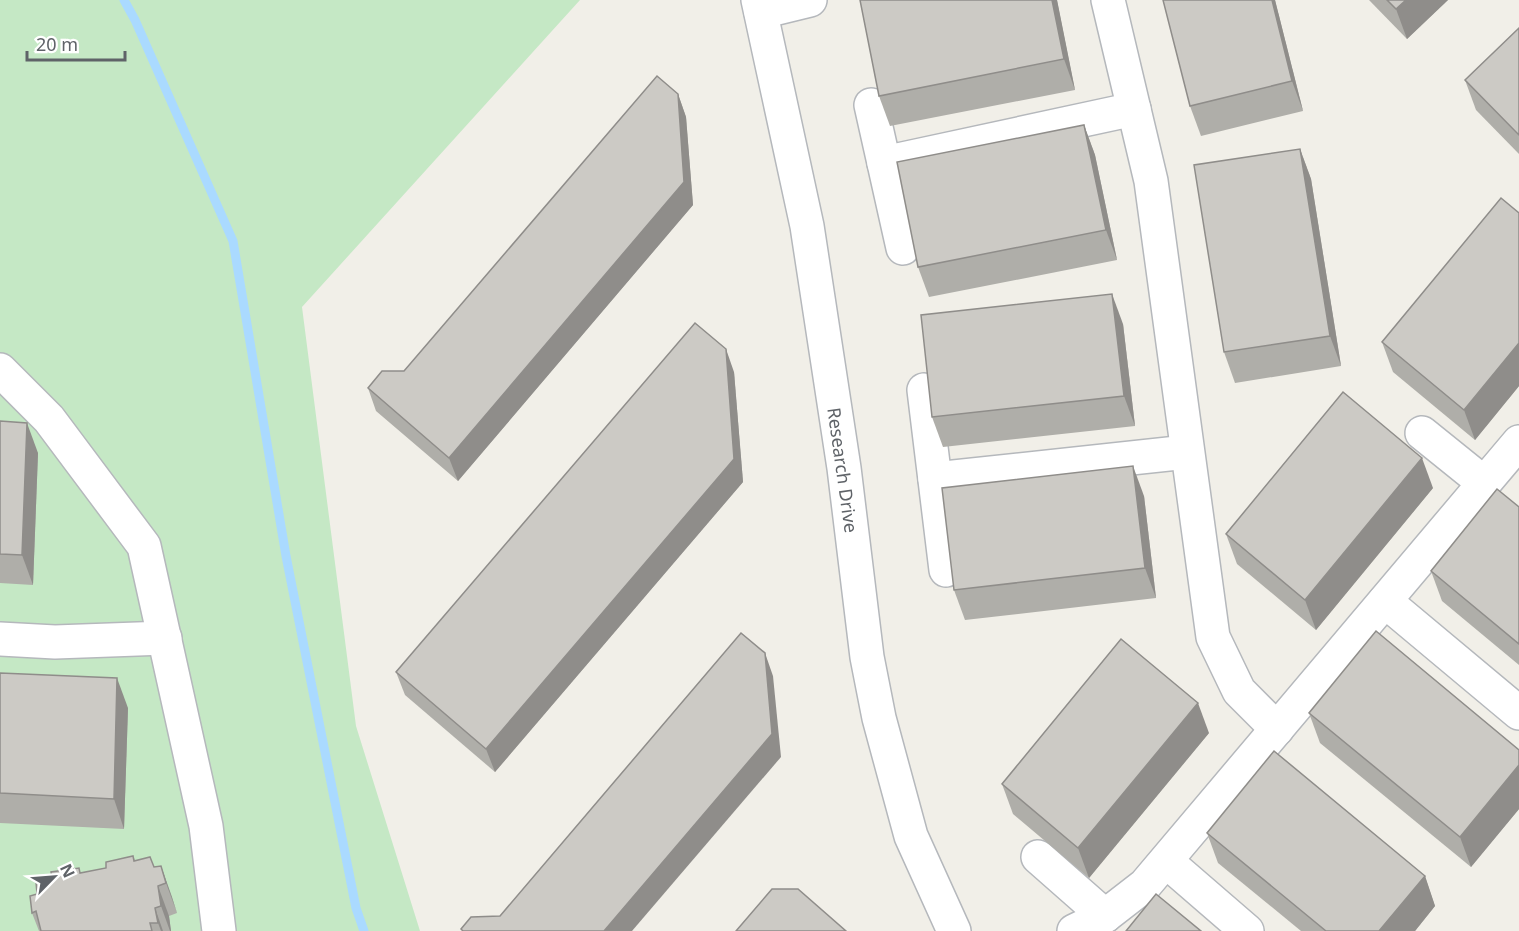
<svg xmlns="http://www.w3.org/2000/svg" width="1519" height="931" font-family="'Noto Sans',sans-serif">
  <rect width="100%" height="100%" fill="#f1efe8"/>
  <polygon fill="#c5e8c5" points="0,0 580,0 302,307 356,726 420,931 0,931"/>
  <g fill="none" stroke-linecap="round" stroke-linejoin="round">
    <polyline stroke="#aadaff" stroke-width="9" points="124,0 135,20 233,241 286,556 356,908 364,931"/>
    <defs>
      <g id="minor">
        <polyline points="758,0 807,226 844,468 867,657 879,718 911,836 954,931"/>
        <polyline points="1108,0 1151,181 1213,637 1239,691 1277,729"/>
        <polyline points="761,12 810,0"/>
        <polyline points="871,105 903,248"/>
        <polyline points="884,163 1134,109"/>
        <polyline points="0,370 49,419 144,546 206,826 219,931"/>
        <polyline points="924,390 946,570"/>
        <polyline points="1422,433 1484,483"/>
        <polyline points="935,479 1187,452"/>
        <polyline points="1385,601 1519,713"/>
        <polyline points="0,639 55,642 165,638"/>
        <polyline points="1038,857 1105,916"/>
        <polyline points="1166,861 1247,931"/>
        <polyline points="1074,931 1105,916 1145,885 1519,442"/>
      </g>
    </defs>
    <use href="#minor" stroke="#b5b8bc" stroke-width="36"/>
    <use href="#minor" stroke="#fff" stroke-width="33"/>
  </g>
  <g fill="#afaea9">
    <polygon points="860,0 1057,0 1075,90 890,126 879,96"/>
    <polygon points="1163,0 1275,0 1303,111 1201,136 1190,106"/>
    <polygon points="1369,0 1448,0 1407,39"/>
    <polygon points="1519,28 1519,154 1476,110 1465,80"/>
    <polygon points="678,94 686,117 693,205 458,481 376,411 368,388 404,371"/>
    <polygon points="1084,125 1095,155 1117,260 929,297 918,267"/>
    <polygon points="1300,149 1311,179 1341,366 1235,383 1224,352"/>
    <polygon points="1519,213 1519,386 1475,440 1393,372 1382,342"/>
    <polygon points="1123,324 1135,426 943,447 932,417"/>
    <polygon points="734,372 743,482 495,772 405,695 396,672"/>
    <polygon points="0,421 38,453 33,585 0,583"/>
    <polygon points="1433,488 1316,630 1237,564 1226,534"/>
    <polygon points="1144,496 1156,598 965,620 954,590"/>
    <polygon points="1519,507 1519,665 1442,601 1431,571"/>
    <polygon points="0,673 128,708 124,829 0,823"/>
    <polygon points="1309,713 1519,750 1519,809 1471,867 1320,743"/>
    <polygon points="1209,733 1089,878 1013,814 1002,784"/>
    <polygon points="1207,833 1425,876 1435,906 1415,931 1301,931 1218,863"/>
    <polygon points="133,856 135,860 154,867 161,866 177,913 169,916 171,931 39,931 32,913 37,894 81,873 106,868"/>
  </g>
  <g fill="#8f8d8a">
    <polygon points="1052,0 1057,0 1075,90 1064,59"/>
    <polygon points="1272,0 1275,0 1303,111 1292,81"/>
    <polygon points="1406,0 1448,0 1407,39 1396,9"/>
    <polygon points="678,94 686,117 693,205 458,481 449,458"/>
    <polygon points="1084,125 1095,155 1117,260 1106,230"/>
    <polygon points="1300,149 1311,179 1341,366 1330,336"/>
    <polygon points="1112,294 1123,324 1135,426 1124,396"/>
    <polygon points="1519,343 1519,386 1475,440 1464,410"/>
    <polygon points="726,349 734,372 743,482 495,772 486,749"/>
    <polygon points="27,423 38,453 33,585 22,555"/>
    <polygon points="1422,458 1433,488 1316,630 1305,600"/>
    <polygon points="1133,466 1144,496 1156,598 1145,568"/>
    <polygon points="765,653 773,676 781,757 632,931 604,931"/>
    <polygon points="117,678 128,708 124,829 114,799"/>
    <polygon points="1198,703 1209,733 1089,878 1078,848"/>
    <polygon points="1519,765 1519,809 1471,867 1460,837"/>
    <polygon points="161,866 172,897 177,913 166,883"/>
    <polygon points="1425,876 1435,906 1415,931 1379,931"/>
    <polygon points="158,886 169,916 171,931 170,931 161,906"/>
    <polygon points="155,908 163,931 161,931 158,923"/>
  </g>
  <g fill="#cccac5" stroke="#8f8d8a" stroke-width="1.5">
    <polygon points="860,0 1052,0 1064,59 879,96"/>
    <polygon points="1163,0 1272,0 1292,81 1190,106"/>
    <polygon points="1387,0 1406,0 1396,9"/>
    <polygon points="1519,28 1519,135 1465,80"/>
    <polygon points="657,76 678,94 684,182 449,458 368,388 382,371 404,371"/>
    <polygon points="1084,125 1106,230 918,267 897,162"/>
    <polygon points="1300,149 1330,336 1224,352 1194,165"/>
    <polygon points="1501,198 1519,213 1519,343 1464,410 1382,342"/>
    <polygon points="1112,294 1124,396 932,417 921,315"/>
    <polygon points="695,323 726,349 734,459 486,749 396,672"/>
    <polygon points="1343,392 1422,458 1305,600 1226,534"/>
    <polygon points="0,421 27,423 22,555 0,554"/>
    <polygon points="1133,466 1145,568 954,590 942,488"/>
    <polygon points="1497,489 1519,507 1519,644 1431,571"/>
    <polygon points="1376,631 1519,750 1519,765 1460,837 1309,713"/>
    <polygon points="741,633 765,653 772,734 604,931 463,931 461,929 471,917 500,916"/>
    <polygon points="1121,639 1198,703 1078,848 1002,784"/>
    <polygon points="0,673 117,678 114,799 0,793"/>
    <polygon points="1274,751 1425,876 1379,931 1326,931 1207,833"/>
    <polygon points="133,856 134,861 150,857 154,867 161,866 166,883 158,886 161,906 155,908 158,923 150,923 152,931 41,931 36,911 32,913 30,896 37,894 36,882 52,878 51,872 79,868 80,873 106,868 106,862"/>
    <polygon points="772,889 798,889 846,931 736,931"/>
    <polygon points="1156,894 1201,931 1126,931"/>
  </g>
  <g text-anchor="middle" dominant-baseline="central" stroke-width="5" stroke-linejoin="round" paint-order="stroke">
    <g font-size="18" fill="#5f6368" stroke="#fff">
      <text transform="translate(843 470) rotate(82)">Research Drive</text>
    </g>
  </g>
  <g transform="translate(54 877) rotate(65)" stroke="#ffffff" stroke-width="4.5" paint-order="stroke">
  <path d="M0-4.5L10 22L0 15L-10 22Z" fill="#5f6368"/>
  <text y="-9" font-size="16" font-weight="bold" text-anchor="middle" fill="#5f6368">N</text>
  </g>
  <path d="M27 51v9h98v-9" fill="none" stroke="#5f6368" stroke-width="3"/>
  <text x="36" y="51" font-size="18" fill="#5f6368" stroke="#ffffff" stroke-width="4.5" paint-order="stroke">20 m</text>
</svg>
